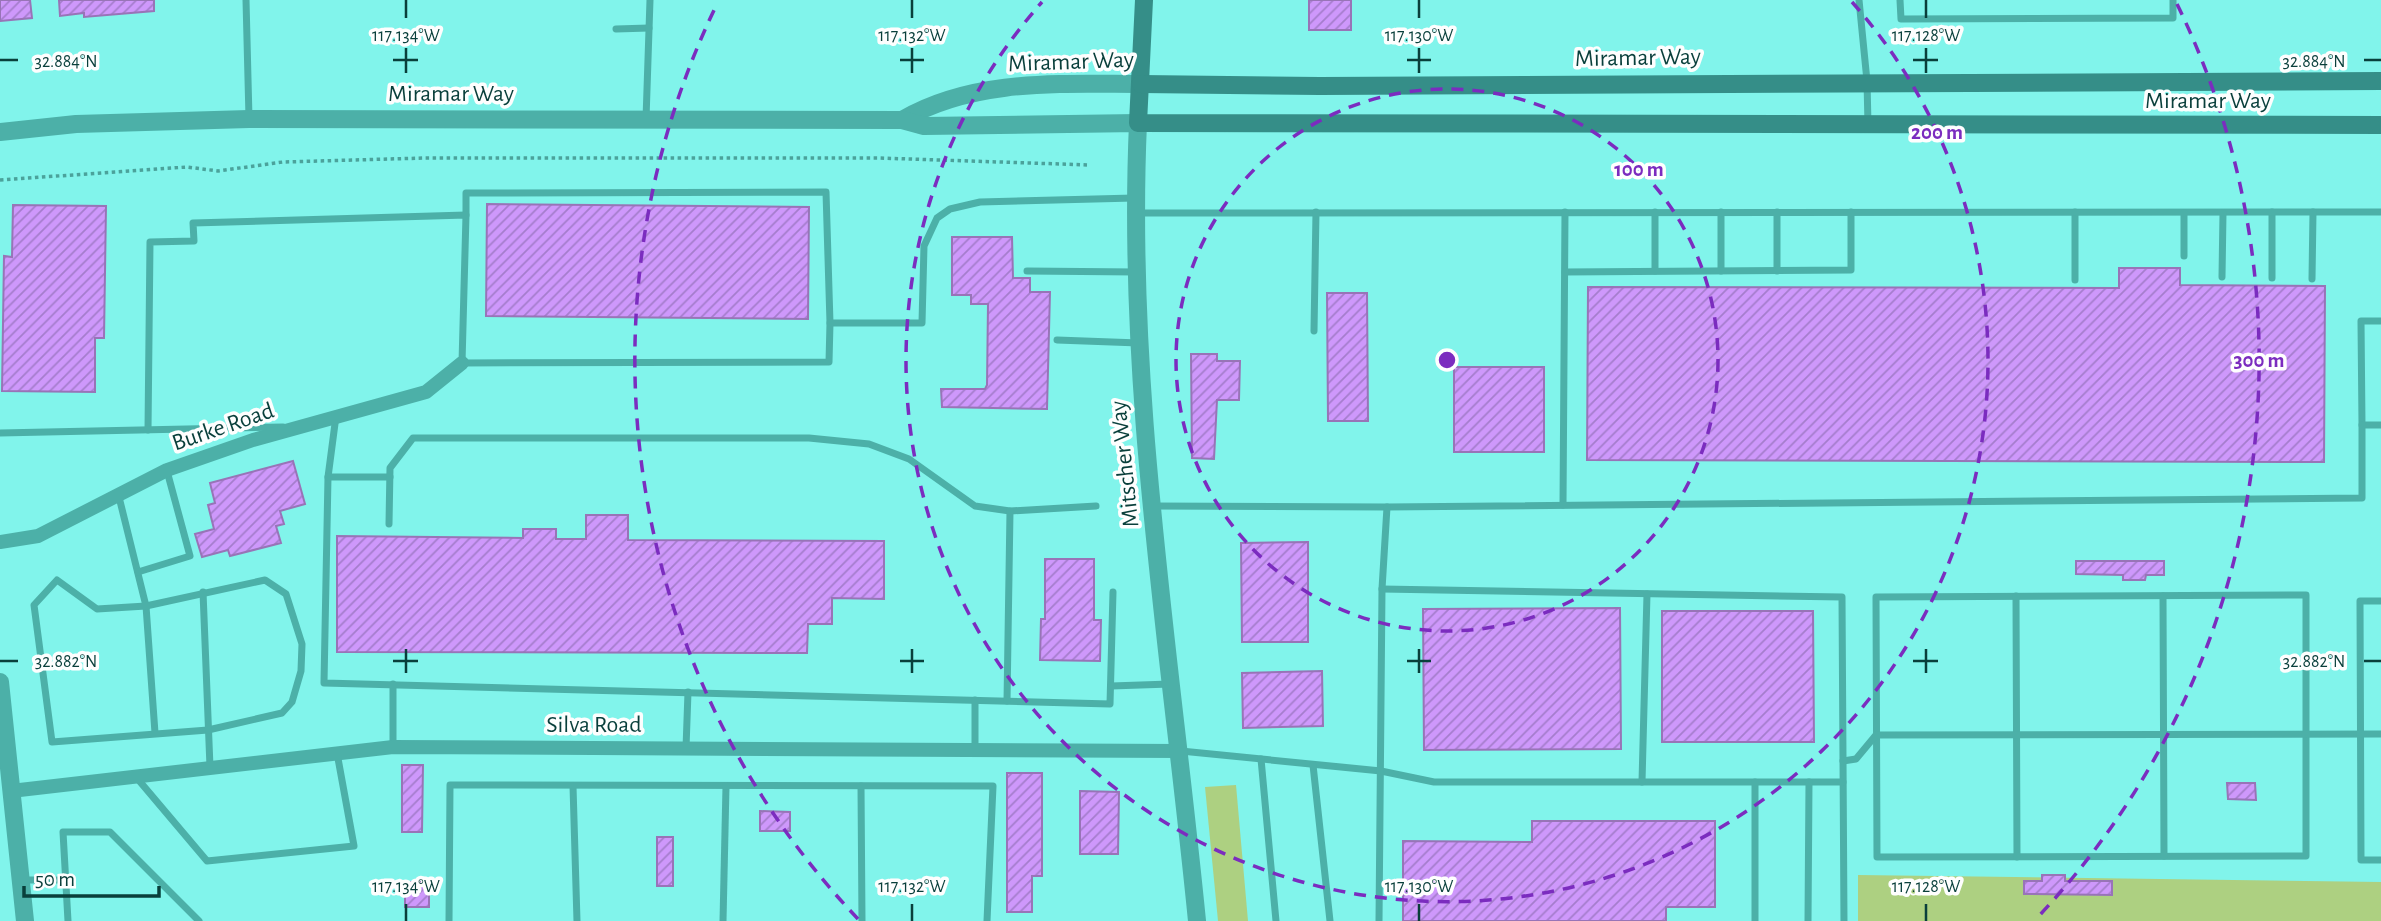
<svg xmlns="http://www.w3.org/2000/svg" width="2381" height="921" font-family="'Alegreya Sans',sans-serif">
  <defs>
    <pattern id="building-hatch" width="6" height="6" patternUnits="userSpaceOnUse" patternTransform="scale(1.75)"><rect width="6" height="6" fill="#ce98fb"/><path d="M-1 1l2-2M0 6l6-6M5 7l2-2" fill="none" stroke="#a57dcc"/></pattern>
  </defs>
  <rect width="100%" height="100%" fill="#81f4eb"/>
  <g fill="#add081">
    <polygon points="1236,785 1248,921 1218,921 1205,787"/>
    <polygon points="1858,875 2381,882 2381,921 1858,921"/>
  </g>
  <g fill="url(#building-hatch)" stroke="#9874b7" stroke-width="2">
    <polygon points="0,0 30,0 32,18 0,21"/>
    <polygon points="59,0 154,0 154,11 84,17 84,13 60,16"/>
    <rect x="1309" y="0" width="42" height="30"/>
    <polygon points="487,204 809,207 808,319 486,316"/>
    <polygon points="13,205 106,206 104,338 95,338 95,392 2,391 4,256 12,257"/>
    <polygon points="952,237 1012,237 1013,278 1030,278 1030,292 1050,292 1047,409 942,407 941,389 985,389 987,385 988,304 971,304 971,295 952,295"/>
    <polygon points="2119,268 2180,268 2180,285 2325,286 2324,462 1587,460 1588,287 2119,288"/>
    <polygon points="1327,293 1367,293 1368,421 1328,421"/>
    <polygon points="1191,354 1217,354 1217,361 1240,361 1239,400 1217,400 1214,459 1192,458"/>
    <rect x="1454" y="367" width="90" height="85"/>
    <polygon points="293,461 305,504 280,511 284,524 276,526 281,543 230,556 228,550 202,557 195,534 214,529 208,505 215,503 210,483"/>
    <polygon points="586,515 628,515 628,540 884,541 884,599 832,598 832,624 808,624 807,653 337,652 337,536 523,538 523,529 556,529 556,539 586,539"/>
    <polygon points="1308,542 1308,642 1242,642 1241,543"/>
    <polygon points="1045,559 1094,559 1094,620 1101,620 1100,661 1040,660 1041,619 1045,619"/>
    <polygon points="2076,561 2164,561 2164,575 2146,575 2145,580 2123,580 2123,575 2076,574"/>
    <polygon points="1620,608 1621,749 1424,750 1423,609"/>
    <polygon points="1662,611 1813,611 1814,742 1662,742"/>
    <polygon points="1322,671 1323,726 1243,728 1242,673"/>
    <polygon points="402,765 423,765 422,832 402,832"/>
    <polygon points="1007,773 1042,773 1042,876 1032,876 1032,912 1007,912"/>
    <polygon points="2227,783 2255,783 2256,800 2228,799"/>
    <polygon points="1080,791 1119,792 1118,854 1080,854"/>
    <polygon points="760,811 790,812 790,831 760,831"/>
    <polygon points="1532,821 1715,821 1715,907 1666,907 1666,921 1403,921 1403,841 1532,842"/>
    <rect x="657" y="837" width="16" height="49"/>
    <polygon points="2042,875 2065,875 2065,881 2112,881 2112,895 2024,894 2024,881 2042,881"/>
    <rect x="405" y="882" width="24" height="25"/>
  </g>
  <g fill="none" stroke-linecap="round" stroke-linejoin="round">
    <polyline stroke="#4ba29b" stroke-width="3.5" stroke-dasharray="3.5 3.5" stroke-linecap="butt" points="0,180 187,167 218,171 283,162 425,158 879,158 1090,165"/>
    <g stroke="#4cb0a8" stroke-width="7">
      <polyline points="246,0 249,118"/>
      <polyline points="1859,0 1867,81 1868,125"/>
      <polyline points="1900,0 1901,19 2173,18 2173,0"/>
      <polyline points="616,29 649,28"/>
      <polyline points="646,119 650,0"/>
      <polyline points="1655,212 1655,271"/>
      <polyline points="1721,212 1721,271"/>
      <polyline points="1777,212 1777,271"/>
      <polyline points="2075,212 2075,280"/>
      <polyline points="2272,212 2272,278"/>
      <polyline points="1136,213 2381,212"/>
      <polyline points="466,215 466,193 826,192 830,323"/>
      <polyline points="2184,256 2184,213"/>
      <polyline points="1027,271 1136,272"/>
      <polyline points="1565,272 1851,270 1851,212"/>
      <polyline points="2222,277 2223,213"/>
      <polyline points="2312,279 2313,212"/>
      <polyline points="2381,321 2361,321 2362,425 2381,425"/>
      <polyline points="1314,331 1316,212"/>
      <polyline points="1057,340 1139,343"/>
      <polyline points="336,416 328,477 324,683 1110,704 1113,592"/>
      <polyline points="148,430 150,242 194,241 193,223 466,215 462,363 829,362 830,323 922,323 924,246 937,218 950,209 980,202 1134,198"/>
      <polyline points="0,433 283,427"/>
      <polyline points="328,477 390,477"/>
      <polyline points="118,493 146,606 155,733"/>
      <polyline points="1563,505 1565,212"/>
      <polyline points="1154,506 1387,507 2362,498 2362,425"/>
      <polyline points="389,524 390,468 413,438 809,438 869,444 909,459 975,506 1010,511 1096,506"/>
      <polyline points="138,572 190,556 167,471"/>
      <polygon points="57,580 97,609 146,606 265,580 286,594 302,644 301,671 292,702 282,713 208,730 52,742 34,605"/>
      <polyline points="1382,589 1842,597 1844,921"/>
      <polyline points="203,592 210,767"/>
      <polygon points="2306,595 2306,856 1877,857 1876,597"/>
      <polyline points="2016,596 2017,857"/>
      <polyline points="2163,596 2164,856"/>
      <polyline points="2381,601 2360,601 2361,860 2381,860"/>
      <polyline points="1111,686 1170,684"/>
      <polyline points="975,700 975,749"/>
      <polyline points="1007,701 1010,511"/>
      <polyline points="393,747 393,684"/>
      <polyline points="686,748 688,692"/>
      <polyline points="1181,751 1381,771 1434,782 1843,782"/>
      <polyline points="1261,759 1276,921"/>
      <polyline points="1843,761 1856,759 1876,735 2381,734"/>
      <polyline points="1313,765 1330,921"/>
      <polyline points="136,777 207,861 354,846 337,753"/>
      <polyline points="1642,782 1647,594"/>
      <polyline points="573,786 577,921"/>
      <polyline points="861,786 862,921"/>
      <polyline points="21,880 66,880"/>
      <polyline points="68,921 63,832 110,832 199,921"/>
      <polyline points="449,921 450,785 993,786 987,921"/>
      <polyline points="723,921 726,786"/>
      <polyline points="1379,921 1382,589 1387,507"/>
      <polyline points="1755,921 1755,782"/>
      <polyline points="1808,921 1809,782"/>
    </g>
    <g stroke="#4cb0a8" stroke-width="14">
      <polyline points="0,542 38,536 167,470 253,440 426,392 462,363"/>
      <polyline points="11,791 393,747 1180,751"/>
    </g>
    <g stroke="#4cb0a8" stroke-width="18">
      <path d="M902,120C974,78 1061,84 1141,84"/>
      <path d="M0,132L76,124L249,119L902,120L924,126L1138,123C1126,390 1171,656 1197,921"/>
      <polyline points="0,682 25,921"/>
    </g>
    <g stroke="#358e88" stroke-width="18">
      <polyline points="1144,0 1138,123 2381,125"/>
      <polyline points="1141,84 1320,86 2381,81"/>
    </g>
  </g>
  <path fill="none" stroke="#093f3b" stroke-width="2.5" d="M406,0V18M912,0V18M1419,0V18M1926,0V18M406,48V73M912,48V73M1419,48V73M1926,48V73M0,60H18M393,60H418M900,60H924M1407,60H1431M1913,60H1938M2364,60H2381M406,649V673M912,649V673M1419,649V673M1926,649V673M0,661H18M393,661H418M900,661H924M1407,661H1431M1913,661H1938M2364,661H2381M406,904V921M912,904V921M1419,904V921M1926,904V921"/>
  <g fill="none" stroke="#7b2cbf" stroke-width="3.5" stroke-dasharray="12 9">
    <circle cx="1447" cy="360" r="271"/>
    <path d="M1852 2A541 541 0 1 1 1042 2"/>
    <path d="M858 919A812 812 0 0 1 717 4M2177 4A812 812 0 0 1 2036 919"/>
  </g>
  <g text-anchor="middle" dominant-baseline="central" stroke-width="7" stroke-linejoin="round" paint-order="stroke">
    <g font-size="24" fill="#093f3b" stroke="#fefefe">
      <text transform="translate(1638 58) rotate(-1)">Miramar Way</text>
      <text transform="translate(1071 62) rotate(-2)">Miramar Way</text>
      <text x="451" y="94">Miramar Way</text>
      <text x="2208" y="101">Miramar Way</text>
      <text transform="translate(223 427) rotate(-19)">Burke Road</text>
      <text transform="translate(1125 464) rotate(-96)">Mitscher Way</text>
      <text x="594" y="725">Silva Road</text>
    </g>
  </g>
  <g font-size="18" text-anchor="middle" fill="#093f3b" stroke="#fefefe" stroke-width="7" stroke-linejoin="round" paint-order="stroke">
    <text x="406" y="41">117.134°W</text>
    <text x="912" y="41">117.132°W</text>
    <text x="1419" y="41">117.130°W</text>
    <text x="1926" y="41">117.128°W</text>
    <text x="66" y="67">32.884°N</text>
    <text x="2314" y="67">32.884°N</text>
    <text x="66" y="667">32.882°N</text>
    <text x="2314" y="667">32.882°N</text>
    <text x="406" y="892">117.134°W</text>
    <text x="912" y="892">117.132°W</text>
    <text x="1419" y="892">117.130°W</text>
    <text x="1926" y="892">117.128°W</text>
  </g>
  <circle cx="1447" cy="360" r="10" fill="#7b2cbf" stroke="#fefefe" stroke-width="3.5"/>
  <g font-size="21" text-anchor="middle" font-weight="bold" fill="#7b2cbf" stroke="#fefefe" stroke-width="7" stroke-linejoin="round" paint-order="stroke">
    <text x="1937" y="139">200 m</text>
    <text x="1639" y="176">100 m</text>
    <text x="2259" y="367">300 m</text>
  </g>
  <path d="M24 886v10h135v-10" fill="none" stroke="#093f3b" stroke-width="3.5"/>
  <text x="35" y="886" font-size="21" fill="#093f3b" stroke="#fefefe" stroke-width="5" paint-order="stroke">50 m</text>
</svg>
